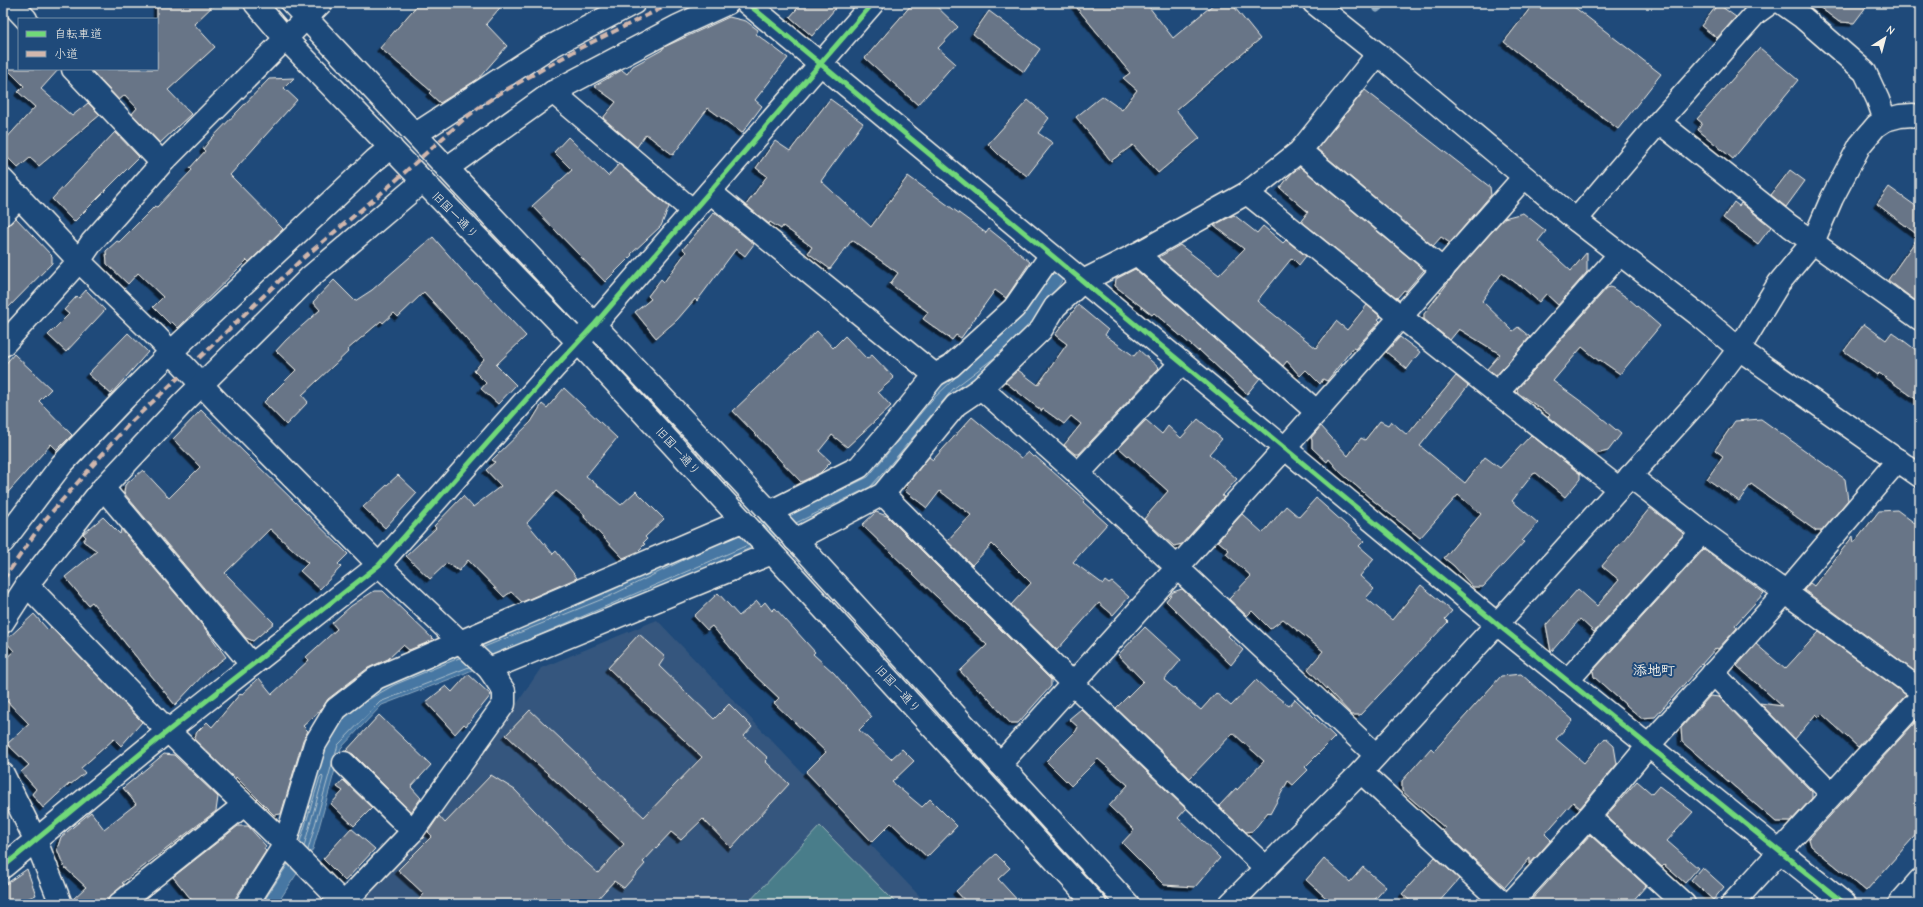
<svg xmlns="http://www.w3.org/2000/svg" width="1923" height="907" font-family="'Comic Neue','Klee One',sans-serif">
  <defs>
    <filter id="shadow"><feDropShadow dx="-3.5" dy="3.5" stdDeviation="0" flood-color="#0009"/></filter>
  </defs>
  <rect width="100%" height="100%" fill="#1f4a7a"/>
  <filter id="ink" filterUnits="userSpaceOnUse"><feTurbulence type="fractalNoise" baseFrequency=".025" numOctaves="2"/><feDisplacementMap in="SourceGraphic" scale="8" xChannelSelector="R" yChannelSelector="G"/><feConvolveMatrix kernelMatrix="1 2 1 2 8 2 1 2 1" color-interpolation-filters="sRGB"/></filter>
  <g filter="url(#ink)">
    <polygon fill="#35577e" points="657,620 927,904 370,904 365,899 466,779 541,668"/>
    <polygon fill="#487d8a" stroke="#9eb7b9" points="820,826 897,904 747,904"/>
    <polygon fill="#4677a3" stroke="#8ca8bf" points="1050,269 1063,279 1048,303 1037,328 998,360 956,392 873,490 735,555 463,674 382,705 341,748 313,849 277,904 257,904 321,741 349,706 392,681 608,592 731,533 805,503 927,400"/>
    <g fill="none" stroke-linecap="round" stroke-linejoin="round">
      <g stroke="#aec0cc" stroke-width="1">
        <polyline points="975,360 1021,318"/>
        <polyline points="825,498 868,477 930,402 957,376"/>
        <polyline points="796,523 870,487 883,473 953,389 998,355"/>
        <polyline points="521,643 748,545"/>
        <polyline points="484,647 610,596 702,551"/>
        <polyline points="364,702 394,685 459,658"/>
        <polyline points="335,756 338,745 380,702 469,667"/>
        <polyline points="300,842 320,777 322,775 323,778 304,846"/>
        <polyline points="308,850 332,764"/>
        <polyline points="262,904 288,864"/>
      </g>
      <polyline stroke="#8ca8bf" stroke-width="7" points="1377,9 1384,3"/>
    </g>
    <g fill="#687487" stroke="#f4f1e8" filter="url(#shadow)">
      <polygon points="157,3 216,3 194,24 215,47 168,90 191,114 160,143 132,114 137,108 125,95 119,100 90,69 157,69"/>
      <polygon points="419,3 504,3 486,24 507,46 478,79 440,103 429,93 431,91 380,48"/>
      <polygon points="802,3 840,3 812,36 790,17"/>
      <polygon points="913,3 933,3 958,27 938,48 955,63 918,105 865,58"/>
      <polygon points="1073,3 1146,3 1173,38 1215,3 1231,3 1260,39 1176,110 1200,138 1158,173 1133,145 1111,161 1076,117 1102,96 1122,110 1137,90 1123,78 1130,73"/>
      <polygon points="1534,3 1569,3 1661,74 1618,129 1504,42"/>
      <polygon points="1814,3 1869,3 1854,23 1839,22"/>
      <polygon points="1718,4 1736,17 1717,38 1701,26"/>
      <polygon points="989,11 1040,49 1024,72 973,34"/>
      <polygon points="729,17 746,21 758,30 756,34 788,58 755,100 762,106 742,133 708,108 673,155 646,134 637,147 603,118 616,102 594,86 622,70 627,74 633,66 662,50 664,47"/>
      <polygon points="1760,48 1798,80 1733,159 1698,130 1702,123 1697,119"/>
      <polygon points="7,69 59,69 41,89 72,116 88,103 100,115 39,166 30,158 18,168 3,153 3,142 35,107 18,92 24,86"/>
      <polygon points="294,78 284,88 297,100 230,175 283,229 249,262 247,260 178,328 172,322 170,324 153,307 163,297 138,273 128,284 107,264 106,251 117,241 119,242 155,206 157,207 192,170 190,168 205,151 203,149 211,139 269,79"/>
      <polygon points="1365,90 1490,187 1491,195 1450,243 1441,237 1433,246 1317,149"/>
      <polygon points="830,99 863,123 821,181 871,227 908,176 986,233 989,229 1030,262 1006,298 995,290 961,338 956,335 952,340 923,319 928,312 890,284 898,273 852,240 830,269 808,253 812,247 783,226 781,229 770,222 769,224 746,205 767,176 756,168 775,141 790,151"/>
      <polygon points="1028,100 1049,118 1038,133 1053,143 1027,176 1000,156 988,144"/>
      <polygon points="115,132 139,157 74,222 52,199"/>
      <polygon points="568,137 608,176 619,164 669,207 661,226 631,254 632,255 605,282 532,206 572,170 554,152"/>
      <polygon points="1300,167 1424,270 1406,291 1404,290 1397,298 1301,221 1308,212 1280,188 1292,173"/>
      <polygon points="1790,170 1805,181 1786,207 1771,195"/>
      <polygon points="1889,187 1920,209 1920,304 1888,280 1919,236 1877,204"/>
      <polygon points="1734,202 1739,206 1741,203 1771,227 1758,244 1723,218"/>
      <polygon points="714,212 754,244 745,256 736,249 697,301 695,299 677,320 656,338 635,312 651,299 648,296 661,279 664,282 686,252 683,249"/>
      <polygon points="1523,213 1546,231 1538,241 1571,271 1587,252 1587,272 1558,305 1546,294 1539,302 1523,288 1502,273 1482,301 1513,331 1518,327 1530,337 1496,376 1487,369 1500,354 1459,329 1450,340 1424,319 1424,314 1454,275 1504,218"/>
      <polygon points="1234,215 1257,233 1263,226 1283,243 1286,240 1306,256 1299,265 1292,258 1257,301 1316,348 1336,321 1347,330 1367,305 1381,317 1378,319 1380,321 1355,349 1353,348 1327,381 1323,379 1320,384 1306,370 1300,376 1287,361 1283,366 1159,257 1180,245 1219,275 1244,249 1214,225"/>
      <polygon points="16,218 52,256 52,263 3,313 3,226 7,226"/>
      <polygon points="433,237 474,284 476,283 526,336 496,365 516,385 498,404 481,389 486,383 474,371 484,359 424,292 398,317 394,313 383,323 381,321 347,350 349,351 302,395 308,402 286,425 264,402 296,370 276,351 286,340 320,310 313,302 334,280 355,301 372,290"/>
      <polygon points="1135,269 1260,378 1247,394 1199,350 1198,351 1154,313 1152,315 1115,286 1116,279"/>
      <polygon points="1611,287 1629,299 1660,326 1620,374 1600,360 1599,361 1582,347 1553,381 1590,408 1621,434 1608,451 1596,454 1548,417 1550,415 1518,393 1517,389 1607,288"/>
      <polygon points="86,290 105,310 66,352 48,335 69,314 64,310 77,296 79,298"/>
      <polygon points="1078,305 1108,330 1105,335 1134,356 1139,350 1159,368 1079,454 1075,454 1064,445 1081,424 1071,416 1064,424 1043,409 1042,411 1005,382 1018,370 1038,385 1067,344 1055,335"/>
      <polygon points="1864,324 1886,340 1892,332 1920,353 1920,402 1879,373 1877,375 1844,351"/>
      <polygon points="817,331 833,348 845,336 867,359 872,355 894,378 878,392 891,406 847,447 832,435 819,451 831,462 820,473 801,482 733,411"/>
      <polygon points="128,333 148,352 111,394 88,374"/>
      <polygon points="1400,337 1420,352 1407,369 1386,352"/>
      <polygon points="14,354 51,389 39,401 72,435 57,450 51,444 3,498 3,367"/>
      <polygon points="1456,376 1468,386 1420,446 1465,483 1485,457 1500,468 1531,435 1580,474 1580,479 1565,497 1536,473 1533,474 1512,501 1538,523 1522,541 1524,542 1483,587 1473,587 1454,566 1444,558 1481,514 1458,495 1420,538 1370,498 1340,472 1329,459 1327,462 1312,448 1312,440 1311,438 1321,426 1348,456 1361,438 1365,440 1380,421 1388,425 1391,421 1407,435"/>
      <polygon points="564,388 617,438 586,476 621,505 636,491 664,519 645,537 647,539 643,543 645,544 637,552 623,558 584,517 585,515 556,491 527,523 553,554 556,551 577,578 522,602 511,592 504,597 468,560 459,571 447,563 430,579 406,556 436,528 434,526 463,496 473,507 501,486 486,470 495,462 492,460 531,422 542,404 547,408"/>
      <polygon points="201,410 348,554 338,564 341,567 320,589 300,571 308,563 270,529 225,573 274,623 253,641 246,638 124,493 125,485 143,470 169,498 200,467 173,439"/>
      <polygon points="972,417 1021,458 1028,452 1033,457 1035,456 1085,500 1083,502 1107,524 1073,562 1103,584 1105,581 1109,584 1112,582 1129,597 1113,615 1099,603 1057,650 1011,605 1031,583 992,544 972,565 947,541 971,515 940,491 927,508 905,491 908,486 906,485 929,457 933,460"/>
      <polygon points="1198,419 1222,439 1209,454 1237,479 1222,496 1224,497 1182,544 1174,546 1144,519 1168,491 1119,448 1146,420 1162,434 1168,426 1181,438"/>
      <polygon points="1761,419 1845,479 1848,500 1822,531 1816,531 1751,484 1739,501 1707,479 1723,456 1715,450 1735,421"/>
      <polygon points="398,475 417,493 385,528 363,507"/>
      <polygon points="1316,498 1364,541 1359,546 1374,559 1360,576 1374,589 1366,598 1392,620 1421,585 1452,611 1445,619 1448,622 1360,715 1352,715 1308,669 1323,651 1283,619 1270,629 1252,611 1247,616 1229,599 1251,576 1226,554 1229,550 1218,541 1242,514 1263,533 1286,506 1299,517"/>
      <polygon points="1650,508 1684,534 1594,632 1580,619 1551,652 1546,625 1578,589 1597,606 1619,580 1602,566"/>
      <polygon points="1897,510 1920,527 1920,675 1804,590 1810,583 1814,586 1853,536 1854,543 1879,511"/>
      <polygon points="876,512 887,516 1051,680 1051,686 1018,723 1010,723 980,689 979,691 960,671 987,645 862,525"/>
      <polygon points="103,517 120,534 121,529 203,626 226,657 206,672 175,705 92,602 88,605 65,577 97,551 83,541 86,537 83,534"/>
      <polygon points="1704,549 1764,593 1735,625 1737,628 1718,649 1716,648 1655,717 1641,718 1594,677 1593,671"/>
      <polygon points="1182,589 1230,634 1228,636 1243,650 1231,665 1166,601 1173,592"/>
      <polygon points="374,591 383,591 434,640 409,650 403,645 388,659 368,668 328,699 321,710 303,726 308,731 303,740 281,814 274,815 236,777 235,779 194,739 197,732 207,722 212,727 240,694 241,695 259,678 272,694 309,660 306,657 337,629 332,623 351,606"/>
      <polygon points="718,593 739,616 757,601 761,606 765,602 772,611 775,608 815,652 813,654 834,673 872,717 859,730 891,759 902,749 914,761 892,782 922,807 930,799 957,826 927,857 891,823 872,842 806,772 826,752 774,703 779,698 752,673 712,626 707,630 694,616"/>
      <polygon points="34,614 48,630 51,627 142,722 121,746 114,739 81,768 85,773 71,784 70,783 43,808 32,794 36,789 21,772 29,765 7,744 29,724 3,697 3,661 14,651 5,641"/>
      <polygon points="1145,627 1181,660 1164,680 1201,710 1216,693 1231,706 1256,680 1270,693 1271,692 1289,706 1295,699 1335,737 1305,767 1308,770 1293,785 1288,781 1270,814 1268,812 1253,831 1246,832 1219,806 1236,788 1237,790 1264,761 1233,733 1190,778 1116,708 1143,681 1118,655"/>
      <polygon points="1819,632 1906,695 1858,747 1822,714 1819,717 1816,714 1795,739 1760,703 1782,706 1737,666 1756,644 1785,669"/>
      <polygon points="639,634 665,657 659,666 714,719 729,704 752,727 744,736 768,758 765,761 789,784 731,848 703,819 681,840 671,832 643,862 645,864 624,888 614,881 593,904 415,904 424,894 398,870 432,836 428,832 439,816 445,823 491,775 515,790 570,848 598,873 624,844 506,735 530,710 644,817 702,757 608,668"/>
      <polygon points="468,674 491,695 466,726 464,724 455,734 426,702 446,686 452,692"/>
      <polygon points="1521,674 1573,720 1556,739 1584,763 1605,738 1614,746 1617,764 1580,808 1573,802 1545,834 1551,840 1530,864 1530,858 1505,887 1443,831 1445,828 1402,791 1402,781 1431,748 1434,751 1501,676"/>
      <polygon points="1710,696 1719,697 1812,792 1812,798 1790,822 1776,822 1682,742 1681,728"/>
      <polygon points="1081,709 1186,809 1178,818 1220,858 1195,887 1164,885 1122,843 1134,830 1109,806 1128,785 1098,759 1071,786 1046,761 1076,731 1078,727 1069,719"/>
      <polygon points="379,715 431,765 411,787 421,798 411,812 353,754 346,751"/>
      <polygon points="1920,717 1920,830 1866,891 1811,846 1809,839"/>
      <polygon points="164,754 174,755 218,797 216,811 122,883 124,884 108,899 107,904 73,904 73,899 86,887 64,867 57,849 61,837 91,812 104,829 136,804 123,788"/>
      <polygon points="343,780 372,808 354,826 331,804 343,791 337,787"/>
      <polygon points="1637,781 1652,794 1659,786 1693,812 1667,841 1698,868 1685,883 1664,865 1662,867 1606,816"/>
      <polygon points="238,826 248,826 266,846 264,849 266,851 236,897 235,904 195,904 173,877"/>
      <polygon points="351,828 375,849 345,881 323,859"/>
      <polygon points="1590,835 1646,886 1630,904 1528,904"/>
      <polygon points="996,854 1010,868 998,879 1021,904 968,904 956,891"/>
      <polygon points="1435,857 1459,879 1437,904 1414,904 1402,894"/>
      <polygon points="1324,859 1350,882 1363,867 1386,887 1371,904 1333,904 1306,880"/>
      <polygon points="1702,867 1724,887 1713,900 1691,880"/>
      <polygon points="27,869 36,895 15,904 3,904 3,886"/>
    </g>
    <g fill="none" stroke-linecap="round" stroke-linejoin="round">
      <defs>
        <g id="street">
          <polyline points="11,3 26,19"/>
          <polyline points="747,3 1497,624 1845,904"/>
          <polyline points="1782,3 1802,17 1865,72 1878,100 1885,120"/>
          <polyline points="73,69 162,163"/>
          <polyline points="553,92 693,211"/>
          <polyline points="1659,122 1790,226 1920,319"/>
          <polyline points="416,134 548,48 634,3"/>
          <polyline points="1300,151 1443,270"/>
          <polyline points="447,168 553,92 678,26 728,3"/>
          <polyline points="3,180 79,261 157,337 216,400 379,565 489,669 504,691 504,704 413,831 343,904"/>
          <polyline points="710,192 935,375"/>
          <polyline points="1247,193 1401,317 1618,488"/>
          <polyline points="3,214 20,196"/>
          <polyline points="1576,220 1659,122 1756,13 1770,3"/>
          <polyline points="1137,254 1317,412"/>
          <polyline points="3,345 79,261 92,242 162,163 321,3"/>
          <polyline points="981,388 1078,474 1376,755"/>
          <polyline points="1498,392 1619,255"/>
          <polyline points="1078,474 1181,363"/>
          <polyline points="1630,476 1702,532 1920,690"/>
          <polyline points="103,488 252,665"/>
          <polyline points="883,494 1072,683 1265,867"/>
          <polyline points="770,512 859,467 888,433 935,375 951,366 1014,308 1051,255"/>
          <polyline points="795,540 883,494 956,405 981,388 1041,330 1055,307 1083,281 1137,254 1247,193 1300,151 1378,54"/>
          <polyline points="3,542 62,464 125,398 170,353 375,160 391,147"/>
          <polyline points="27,585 168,731 285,844 344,904"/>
          <polyline points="3,622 27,585 103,488 183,403 309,278 423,181"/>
          <polyline points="489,669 772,553"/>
          <polyline points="1713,673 1831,793"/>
          <polyline points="1567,681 1702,532"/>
          <polyline points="344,763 413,831"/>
          <polyline points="1000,764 1285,448 1524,177"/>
          <polyline points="1361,772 1504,904"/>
          <polyline points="3,774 36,841 61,904"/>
          <polyline points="1589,817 1684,904"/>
          <polyline points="3,867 168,731 379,565 555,367 595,324 873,3"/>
          <polyline points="119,904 244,805"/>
          <polyline points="247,904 285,844 315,744 336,709 376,678 742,521"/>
          <polyline points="1510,904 1589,817 1648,746 1785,593 1898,460"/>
          <polyline points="1732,904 1920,698"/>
        </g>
        <g id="secondary">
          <polyline points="255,3 285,38 578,342 1095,904"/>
          <polyline points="292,3 770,512 1128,904"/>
          <polyline points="1314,3 1378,54 1576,220 1700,316 1739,349 1920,476"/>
          <polyline points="1230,904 1361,772 1497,624 1707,391 1739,349 1779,283 1813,242 1832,198 1860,145 1876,126 1885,120 1900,116 1913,115 1920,118"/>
          <polyline points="1899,904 1920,880"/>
        </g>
      </defs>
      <use href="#street" stroke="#f4f1e8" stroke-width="25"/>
      <use href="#secondary" stroke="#f4f1e8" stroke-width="25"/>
      <use href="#street" stroke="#1f4a7a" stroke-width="22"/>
      <use href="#secondary" stroke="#1f4a7a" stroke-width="22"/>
      <g stroke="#d1b7ad" stroke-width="4" stroke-dasharray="8 4" stroke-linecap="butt">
        <polyline points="199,358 302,259 385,190 464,119 481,106 497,95 578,49 672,3"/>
        <polyline points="3,580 43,522 128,425 179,377"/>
      </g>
      <defs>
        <g id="cycleway">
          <polyline points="747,3 1497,624 1845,904"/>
          <polyline points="3,867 168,731 379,565 555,367 595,324 873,3"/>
        </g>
      </defs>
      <use href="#cycleway" stroke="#1f4a7a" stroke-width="8"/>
      <use href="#cycleway" stroke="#71d979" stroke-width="5"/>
    </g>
  </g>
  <g text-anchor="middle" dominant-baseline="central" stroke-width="4" stroke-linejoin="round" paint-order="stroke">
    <g font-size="12" fill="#f4f1e8" stroke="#1f4a7a">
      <text transform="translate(455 215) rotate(46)">旧国一通り</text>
      <text transform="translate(678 451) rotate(48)">旧国一通り</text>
      <text transform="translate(898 689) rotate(47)">旧国一通り</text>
    </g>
    <g font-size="14" font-weight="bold" fill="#f4f1e8" stroke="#1f4a7a">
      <text x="1654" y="670">添地町</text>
    </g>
  </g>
  <rect width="1923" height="907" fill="none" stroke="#1f4a7a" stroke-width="16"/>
  <rect x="8" y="8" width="1907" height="891" fill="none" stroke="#f4f1e8" stroke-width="1.5" filter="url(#ink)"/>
  <rect x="18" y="18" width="140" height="52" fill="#1f4a7a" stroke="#748da6"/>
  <rect x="26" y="31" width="20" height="6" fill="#71d979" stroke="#748da6"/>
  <text x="54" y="38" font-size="12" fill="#f4f1e8">自転車道</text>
  <rect x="26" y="51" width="20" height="6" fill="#d1b7ad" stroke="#748da6"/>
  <text x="54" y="58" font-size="12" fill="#f4f1e8">小道</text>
  <g transform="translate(1885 38) rotate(36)" stroke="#1f4a7a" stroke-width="3" paint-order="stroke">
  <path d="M0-3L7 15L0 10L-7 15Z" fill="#f4f1e8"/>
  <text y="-6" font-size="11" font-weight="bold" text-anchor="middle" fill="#f4f1e8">N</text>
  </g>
</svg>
